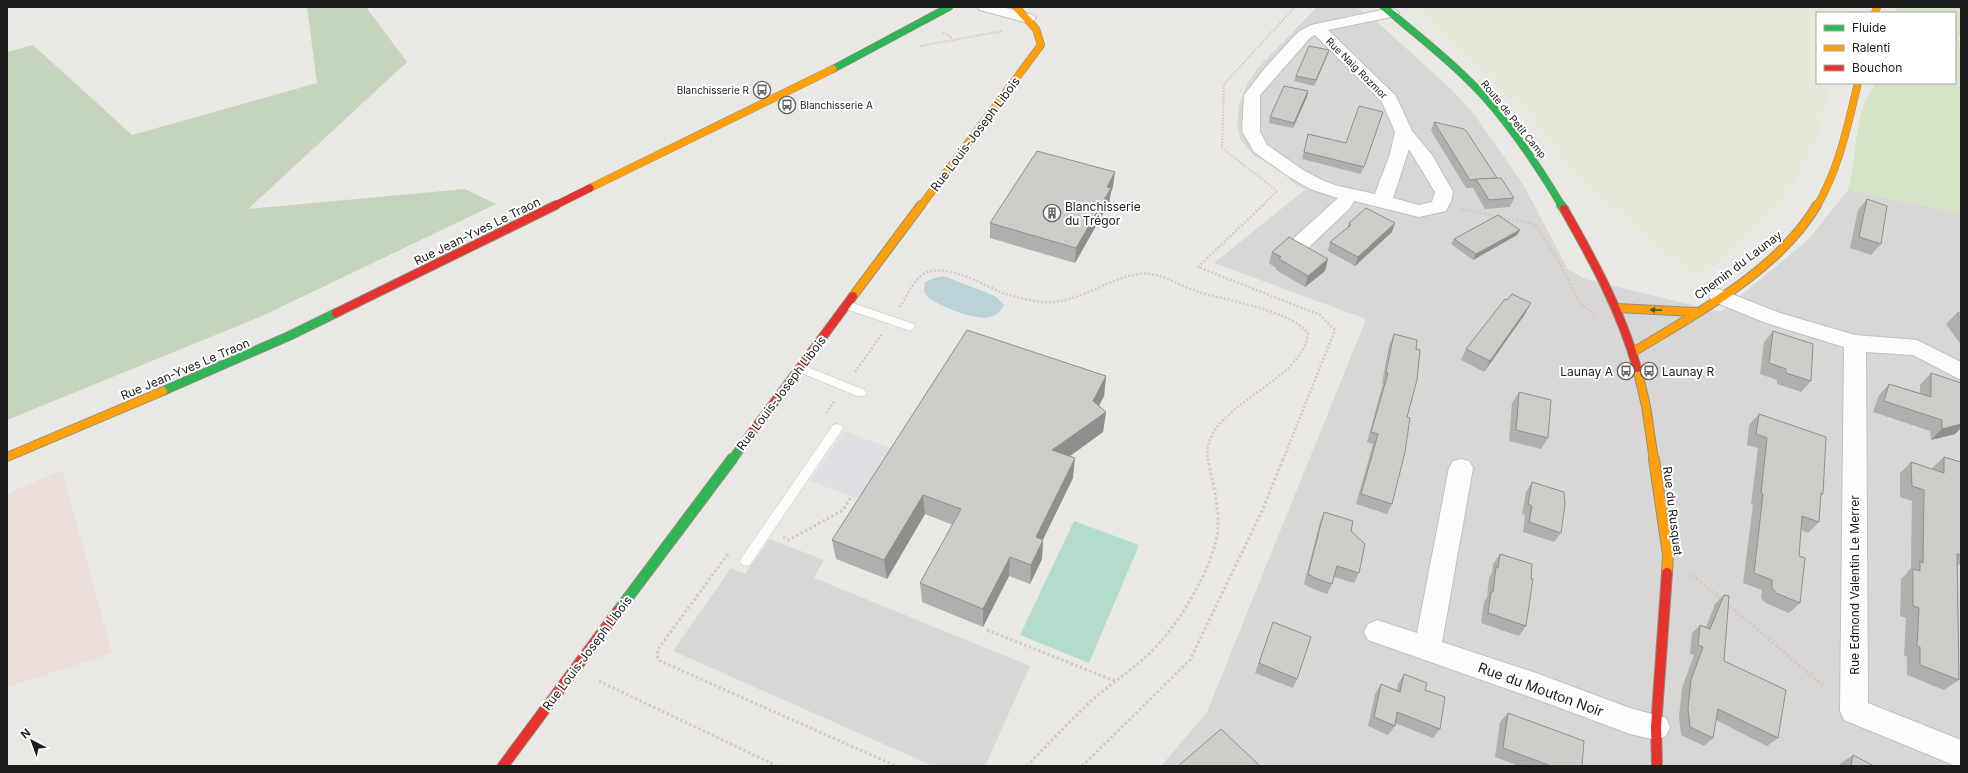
<svg xmlns="http://www.w3.org/2000/svg" width="1968" height="773" font-family="Inter,sans-serif">
  <rect width="100%" height="100%" fill="#e9e8e4"/>
  <g fill="#d8d7d5">
    <polygon points="1317,7 1358,8 1375,20 1452,90 1474,114 1524,186 1568,269 1585,279 1721,312 1808,240 1848,190 1961,213 1961,766 1161,766 1207,712 1366,319 1214,263 1306,189 1295,185 1285,173 1253,155 1241,140 1237,126 1239,106 1247,84 1257,69"/>
    <polygon points="770,539 824,560 814,578 1030,666 985,766 933,766 673,651 731,568 745,574"/>
  </g>
  <polygon fill="#eaddda" points="62,470 112,653 7,687 7,494"/>
  <polygon fill="#e7e8d8" points="1409,7 1851,7 1849,13 1817,13 1817,83 1831,83 1816,144 1780,208 1756,232 1726,258 1694,276 1676,263 1574,177 1532,119 1416,10"/>
  <path fill="#d5e4c6" d="M1898,7H1961V36H1958L1961,55V213L1848,190C1856,161 1855,124 1866,99C1869,93 1874,89 1876,83H1955V13H1894Z"/>
  <polygon fill="#c4d5bc" points="307,7 366,7 407,62 248,209 465,189 496,204 262,316 7,420 7,52 33,45 132,135 317,83"/>
  <polygon fill="#b4dccc" points="1074,521 1139,545 1089,663 1020,635"/>
  <polygon fill="#dfdee2" points="844,431 893,449 861,500 810,481"/>
  <path fill="#bbd2d9" d="M944,276L995,296L1004,305C1001,311 997,315 990,317C978,321 936,306 927,296C923,292 924,287 925,282L934,278Z"/>
  <g fill="none" stroke-linecap="round" stroke-linejoin="round">
    <defs>
      <g id="lane">
        <polygon points="847,301 914,324 915,327 910,331 843,308 842,305"/>
        <polygon points="800,364 865,390 867,393 865,396 857,396 796,371 795,368 796,365"/>
        <polygon points="837,424 841,425 843,428 841,431 750,565 746,566 742,565 740,561 742,557 833,425"/>
      </g>
      <g id="street">
        <polygon points="977,7 1003,7 1033,15 1036,18 1033,21 1028,23 980,10"/>
        <path d="M1391,8L1396,10L1399,13L1396,16L1328,30L1396,96L1412,131L1432,155L1453,192L1451,201L1446,211L1419,217L1354,201L1350,208L1308,248L1301,250L1294,248L1291,243L1294,238L1338,198L1310,189L1291,178L1254,152L1242,131L1244,95L1265,68L1298,32L1311,25ZM1315,35L1382,102L1395,132L1390,154L1375,194L1338,186L1324,181L1303,170L1267,145L1260,131V95L1310,38ZM1409,149L1435,192L1432,202L1419,205L1393,198Z"/>
        <polygon points="1719,289 1780,313 1855,335 1917,340 1961,362 1961,380 1913,355 1866,352 1868,703 1961,740 1961,766 1956,766 1844,720 1840,711 1844,347 1766,323 1712,301 1709,296 1712,291"/>
        <polygon points="1461,459 1469,461 1473,468 1442,642 1536,673 1630,708 1666,718 1670,727 1666,736 1656,740 1630,734 1536,699 1368,640 1364,632 1368,624 1377,620 1417,633 1449,468 1453,461"/>
      </g>
      <g id="fast-far2">
        <path d="M1384,7C1417,35 1452,62 1482,94C1513,128 1538,166 1562,206"/>
        <polyline points="833,69 949,7"/>
      </g>
      <g id="fast-far1">
        <polyline points="1561,205 1564,209"/>
        <polyline points="163,391 289,336 336,313"/>
        <polyline points="732,460 750,435"/>
      </g>
      <polyline id="fast" points="618,611 732,459"/>
      <g id="slow-far2">
        <polyline points="1875,13 1877,7"/>
        <polyline points="590,188 833,69"/>
        <polyline points="921,206 1041,45 1036,29 1016,7"/>
        <path d="M1817,206C1840,166 1847,127 1858,83"/>
      </g>
      <g id="slow-far1">
        <polyline points="853,296 921,205"/>
        <polyline points="1617,308 1695,312"/>
        <path d="M1633,352C1697,313 1778,271 1817,205"/>
        <polyline points="1637,368 1646,406 1654,460"/>
        <polyline points="7,457 163,391"/>
      </g>
      <polyline id="slow" points="1654,459 1668,555 1667,573"/>
      <polyline id="jam-far2" points="554,206 590,188"/>
      <g id="jam-far1">
        <path d="M1564,209C1593,260 1621,311 1637,368"/>
        <polyline points="336,313 556,205"/>
        <polyline points="750,435 853,296"/>
      </g>
      <g id="jam">
        <polyline points="503,766 618,611"/>
        <polyline points="1657,766 1656,727 1667,573"/>
      </g>
    </defs>
    <use href="#lane" stroke="#c0c0be" stroke-width="1"/>
    <use href="#street" stroke="#c0c0be" stroke-width="2"/>
    <use href="#fast-far2" stroke="#8e907f" stroke-width="8"/>
    <use href="#fast-far1" stroke="#8e907f" stroke-width="10"/>
    <use href="#fast" stroke="#8e907f" stroke-width="12"/>
    <use href="#slow-far2" stroke="#8e907f" stroke-width="8"/>
    <use href="#slow-far1" stroke="#8e907f" stroke-width="10"/>
    <use href="#slow" stroke="#8e907f" stroke-width="12"/>
    <use href="#jam-far2" stroke="#8e907f" stroke-width="8"/>
    <use href="#jam-far1" stroke="#8e907f" stroke-width="10"/>
    <use href="#jam" stroke="#8e907f" stroke-width="12"/>
    <g stroke="#d3c8c6" stroke-width="2" stroke-dasharray="1.5 1.5" stroke-linecap="butt">
      <polyline points="943,32 952,38"/>
      <polyline points="920,46 1003,31"/>
      <polyline points="1262,206 1277,191 1222,148 1224,84 1295,7"/>
    </g>
    <g stroke="#d3c8c6" stroke-width="2.5" stroke-dasharray="2 2" stroke-linecap="butt">
      <polyline points="1263,205 1198,267 1320,315 1335,330 1283,460"/>
      <polyline points="1461,209 1535,224 1555,255 1580,303 1595,315"/>
      <path d="M900,307C907,296 915,276 928,272C952,265 981,284 1003,293C1015,297 1028,300 1041,302C1078,305 1104,279 1139,274C1159,271 1177,285 1196,291C1226,301 1288,309 1308,333C1304,384 1198,407 1208,460"/>
      <polyline points="855,372 882,334"/>
      <polyline points="826,413 835,401"/>
    </g>
    <g stroke="#d3c8c6" stroke-width="3" stroke-dasharray="2.5 2.5" stroke-linecap="butt">
      <polyline points="783,537 789,540 843,510 852,496"/>
      <polyline points="728,554 658,649 657,656 660,661 896,766"/>
      <polyline points="1692,575 1722,600"/>
      <polyline points="1726,603 1826,688"/>
      <polyline points="987,630 1115,681"/>
      <polyline points="599,681 777,766"/>
      <path d="M1027,766C1048,744 1069,722 1091,701C1110,684 1131,671 1150,653C1177,627 1216,565 1218,527C1219,504 1212,481 1208,459"/>
      <polyline points="1082,766 1190,660 1262,511 1283,459"/>
    </g>
    <use href="#lane" fill="#fcfcfb" fill-rule="evenodd"/>
    <use href="#street" fill="#fcfcfb" fill-rule="evenodd"/>
    <use href="#fast-far2" stroke="#30b455" stroke-width="7"/>
    <use href="#fast-far1" stroke="#30b455" stroke-width="8"/>
    <use href="#fast" stroke="#30b455" stroke-width="10"/>
    <use href="#slow-far2" stroke="#ff9f0a" stroke-width="7"/>
    <use href="#slow-far1" stroke="#ff9f0a" stroke-width="8"/>
    <use href="#slow" stroke="#ff9f0a" stroke-width="10"/>
    <use href="#jam-far2" stroke="#e5322d" stroke-width="7"/>
    <use href="#jam-far1" stroke="#e5322d" stroke-width="8"/>
    <use href="#jam" stroke="#e5322d" stroke-width="10"/>
  </g>
  <g fill="#b1afad">
    <polygon points="1327,56 1314,86 1294,81 1296,76"/>
    <polygon points="1308,91 1307,97 1293,128 1269,123 1270,117"/>
    <polygon points="1383,112 1361,174 1302,159 1308,134 1346,143"/>
    <polygon points="1434,122 1497,178 1514,198 1510,207 1485,209 1473,188 1466,188 1431,131"/>
    <polygon points="1113,187 1111,192 1109,203 1075,263 990,238 990,223"/>
    <polygon points="1867,199 1881,244 1871,255 1850,248 1858,210"/>
    <polygon points="1349,223 1392,232 1355,266 1328,251 1330,242 1347,228"/>
    <polygon points="1520,230 1517,235 1473,260 1451,244 1454,239"/>
    <polygon points="1272,252 1325,271 1305,287 1276,270 1276,268 1269,263"/>
    <polygon points="1957,313 1961,313 1961,345 1946,324"/>
    <polygon points="1525,314 1484,372 1461,360 1466,349"/>
    <polygon points="1773,331 1811,381 1801,392 1777,384 1777,380 1760,374 1764,342"/>
    <polygon points="1394,334 1416,349 1407,417 1392,504 1387,514 1356,504 1373,444 1367,442 1383,383 1382,383 1389,345"/>
    <polygon points="1931,373 1955,434 1931,440 1930,431 1873,412 1879,395 1889,384 1920,393 1920,385"/>
    <polygon points="1106,376 1104,396 1099,406 1106,412 1103,432 1069,456 1073,478 1043,539 1042,559 1030,584 1009,576 983,627 922,602 920,583 953,525 925,514 887,579 836,559 832,540"/>
    <polygon points="1519,392 1548,438 1541,449 1509,441 1512,403"/>
    <polygon points="1759,414 1823,494 1821,496 1819,522 1808,533 1801,530 1799,556 1800,603 1789,613 1766,603 1761,598 1762,590 1743,583 1753,505 1751,504 1758,448 1747,445 1749,425"/>
    <polygon points="1944,457 1961,462 1961,563 1957,566 1959,680 1944,690 1907,675 1907,657 1904,655 1906,618 1900,616 1901,579 1907,573 1907,572 1911,568 1912,501 1900,497 1900,473 1911,462 1932,469 1932,468"/>
    <polygon points="1532,482 1561,533 1554,542 1523,532 1525,515 1522,514 1526,492"/>
    <polygon points="1324,512 1351,531 1359,573 1354,583 1334,577 1332,584 1327,594 1311,588 1304,584 1320,522"/>
    <polygon points="1500,554 1526,626 1519,636 1481,623 1484,602 1487,597 1489,578 1492,573 1493,564"/>
    <polygon points="1724,595 1724,661 1778,738 1767,746 1716,720 1713,738 1704,746 1681,735 1679,717 1682,688 1694,655 1690,654 1692,633 1700,625 1706,627 1715,604"/>
    <polygon points="1273,622 1297,679 1293,688 1255,673"/>
    <polygon points="1404,674 1425,690 1440,729 1433,738 1395,723 1395,726 1388,735 1368,726 1375,694 1381,684 1397,690 1398,684"/>
    <polygon points="1508,713 1582,766 1519,766 1495,757 1500,722"/>
    <polygon points="1853,755 1874,766 1839,766 1840,764"/>
  </g>
  <g fill="#908f8d">
    <polygon points="1329,50 1327,56 1314,86 1316,80"/>
    <polygon points="1308,91 1307,97 1293,128 1294,123"/>
    <polygon points="1115,172 1113,187 1111,192 1109,203 1075,263 1076,248 1107,187"/>
    <polygon points="1395,223 1392,232 1355,266 1358,257"/>
    <polygon points="1520,230 1517,235 1473,260 1476,254"/>
    <polygon points="1328,259 1325,271 1305,287 1308,276"/>
    <polygon points="1531,303 1525,314 1484,372 1490,361"/>
    <polygon points="1106,376 1104,396 1091,421 1093,401"/>
    <polygon points="1106,412 1103,432 1051,470 1052,450"/>
    <polygon points="1961,424 1961,428 1955,434 1931,440 1942,429"/>
    <polygon points="1075,458 1073,478 1035,556 1036,537"/>
    <polygon points="923,495 925,514 887,579 884,560"/>
    <polygon points="1043,540 1042,559 1030,584 1031,565"/>
    <polygon points="1010,557 1009,576 983,627 983,609"/>
  </g>
  <g fill="#ceccc9" stroke="#908f8d">
    <polygon points="1309,46 1329,50 1316,80 1296,76"/>
    <polygon points="1284,86 1308,91 1294,123 1270,117"/>
    <polygon points="1359,106 1383,112 1364,167 1304,152 1308,134 1346,143"/>
    <polygon points="1434,122 1464,129 1467,132 1497,178 1470,180"/>
    <polygon points="1037,151 1115,172 1107,187 1111,188 1076,248 990,223"/>
    <polygon points="1501,178 1514,198 1489,200 1476,179"/>
    <polygon points="1867,199 1887,206 1881,244 1859,237"/>
    <polygon points="1366,208 1395,223 1358,257 1330,242 1351,225 1349,223"/>
    <polygon points="1498,215 1520,230 1476,254 1454,239"/>
    <polygon points="1289,237 1328,259 1308,276 1279,259 1281,257 1272,252"/>
    <polygon points="1512,294 1531,303 1490,361 1466,349 1505,299 1507,300"/>
    <polygon points="1957,313 1961,313 1961,318"/>
    <polygon points="967,330 1106,376 1093,401 1106,412 1052,450 1075,458 1036,537 1043,540 1031,565 1010,557 983,609 920,583 961,509 923,495 884,560 832,540"/>
    <polygon points="1773,331 1813,344 1811,381 1786,373 1786,369 1769,363"/>
    <polygon points="1394,334 1417,340 1416,349 1420,350 1417,380 1407,417 1410,418 1405,452 1392,504 1361,494 1378,434 1371,432 1388,373 1386,372"/>
    <polygon points="1931,373 1961,383 1961,424 1942,429 1942,420 1884,401 1889,384 1931,397"/>
    <polygon points="1519,392 1551,400 1548,438 1516,430"/>
    <polygon points="1759,414 1826,437 1823,494 1821,493 1819,522 1802,516 1799,556 1805,558 1800,603 1776,593 1772,588 1772,580 1754,573 1763,494 1761,493 1767,438 1756,434"/>
    <polygon points="1944,457 1961,462 1961,555 1957,554 1959,680 1920,665 1920,647 1917,646 1919,608 1913,606 1913,569 1920,571 1920,561 1923,563 1924,490 1912,486 1911,462 1944,473"/>
    <polygon points="1532,482 1564,492 1565,504 1561,533 1529,522 1532,506 1528,504"/>
    <polygon points="1324,512 1353,521 1351,531 1365,544 1359,573 1337,566 1332,584 1315,578 1308,574"/>
    <polygon points="1500,554 1532,564 1531,579 1533,579 1526,626 1488,613 1491,592 1493,592 1496,567 1498,568"/>
    <polygon points="1724,595 1729,596 1724,661 1786,690 1778,738 1718,709 1713,738 1690,727 1688,709 1691,680 1703,647 1698,645 1700,625 1710,629"/>
    <polygon points="1273,622 1311,637 1297,679 1259,663"/>
    <polygon points="1404,674 1427,683 1425,690 1445,697 1440,729 1397,712 1395,726 1374,717 1381,684 1400,692"/>
    <polygon points="1508,713 1584,741 1582,766 1551,766 1503,748"/>
    <polygon points="1221,729 1260,766 1178,766"/>
    <polygon points="1853,755 1874,766 1851,766"/>
  </g>
  <defs><path id="oneway-solid" d="M-6-.8H1V-3.2L6.5 0L1 3.2V.8H-6Z"/></defs>
  <use fill="#246035" href="#oneway-solid" transform="translate(1656 310) rotate(-177)"/>
  <defs>
    <symbol id="bus-ring" viewBox="-11 -11 22 22"><circle r="9.5" fill="#fff" stroke="#636361" stroke-width="1.5"/><path d="M-5-6H5V4H4V6H2V4H-2V6H-4V4H-5ZM-3.5-4V0h7V-4ZM-3.5 1.2v1.5H-2V1.2ZM2 1.2v1.5H3.5V1.2Z" fill="#636361"/></symbol>
    <symbol id="building-ring" viewBox="-11 -11 22 22"><circle r="9.5" fill="#fff" stroke="#636361" stroke-width="1.5"/><path d="M-4-6H4V6H1V3H-1V6H-4ZM-2.5-4.3h1.7v1.8h-1.7ZM.8-4.3h1.7v1.8H.8ZM-2.5-1h1.7V.8h-1.7ZM.8-1h1.7V.8H.8Z" fill="#636361"/></symbol>
  </defs>
  <g fill-rule="evenodd">
    <use href="#bus-ring" x="752" y="80" width="20" height="20"/>
    <use href="#bus-ring" x="777" y="95" width="20" height="20"/>
    <use href="#building-ring" x="1042" y="203" width="20" height="20"/>
    <use href="#bus-ring" x="1616" y="361" width="20" height="20"/>
    <use href="#bus-ring" x="1639" y="361" width="20" height="20"/>
  </g>
  <g text-anchor="middle" dominant-baseline="central" stroke-width="4" stroke-linejoin="round" paint-order="stroke">
    <g font-size="10" fill="#1b1b1b" stroke="#fff">
      <text transform="translate(1357 68) rotate(45)">Rue Naig Rozmor</text>
      <text transform="translate(1514 119) rotate(51)">Route de Petit Camp</text>
    </g>
    <g font-size="10" fill="#1b1b1b" stroke="#fff" text-anchor="end">
      <text x="749" y="90">Blanchisserie R</text>
      <text x="800" y="105" text-anchor="start">Blanchisserie A</text>
    </g>
    <g font-size="12" fill="#1b1b1b" stroke="#fff">
      <text transform="translate(975 134) rotate(-53)">Rue Louis-Joseph Libois</text>
      <text transform="translate(477 231) rotate(-26)">Rue Jean-Yves Le Traon</text>
      <text transform="translate(1738 265) rotate(-37)">Chemin du Launay</text>
      <text transform="translate(185 369) rotate(-23)">Rue Jean-Yves Le Traon</text>
      <text transform="translate(781 393) rotate(-53)">Rue Louis-Joseph Libois</text>
      <text transform="translate(1673 511) rotate(83)">Rue du Rusquet</text>
      <text transform="translate(1854 585) rotate(-90)">Rue Edmond Valentin Le Merrer</text>
      <text transform="translate(587 653) rotate(-53)">Rue Louis-Joseph Libois</text>
    </g>
    <g font-size="12" fill="#1b1b1b" stroke="#fff" text-anchor="start">
      <text x="1065" y="206">Blanchisserie<tspan x="1065" dy="14">du Trégor</tspan></text>
      <text x="1613" y="371" text-anchor="end">Launay A</text>
      <text x="1662" y="371">Launay R</text>
    </g>
    <g font-size="14" fill="#1b1b1b" stroke="#fff">
      <text transform="translate(1541 689) rotate(20)">Rue du Mouton Noir</text>
    </g>
  </g>
  <rect width="1968" height="773" fill="none" stroke="#1b1b1b" stroke-width="16"/>
  <rect x="1816" y="12" width="140" height="72" fill="#ffffff" stroke="#a4a4a4"/>
  <rect x="1824" y="25" width="20" height="6" fill="#30b455" stroke="#a4a4a4"/>
  <text x="1852" y="32" font-size="12" fill="#1b1b1b">Fluide</text>
  <rect x="1824" y="45" width="20" height="6" fill="#ff9f0a" stroke="#a4a4a4"/>
  <text x="1852" y="52" font-size="12" fill="#1b1b1b">Ralenti</text>
  <rect x="1824" y="65" width="20" height="6" fill="#e5322d" stroke="#a4a4a4"/>
  <text x="1852" y="72" font-size="12" fill="#1b1b1b">Bouchon</text>
  <g transform="translate(32 741) rotate(319)" stroke="#ffffff" stroke-width="3" paint-order="stroke">
  <path d="M0-3L7 15L0 10L-7 15Z" fill="#1b1b1b"/>
  <text y="-6" font-size="11" font-weight="bold" text-anchor="middle" fill="#1b1b1b">N</text>
  </g>
</svg>
